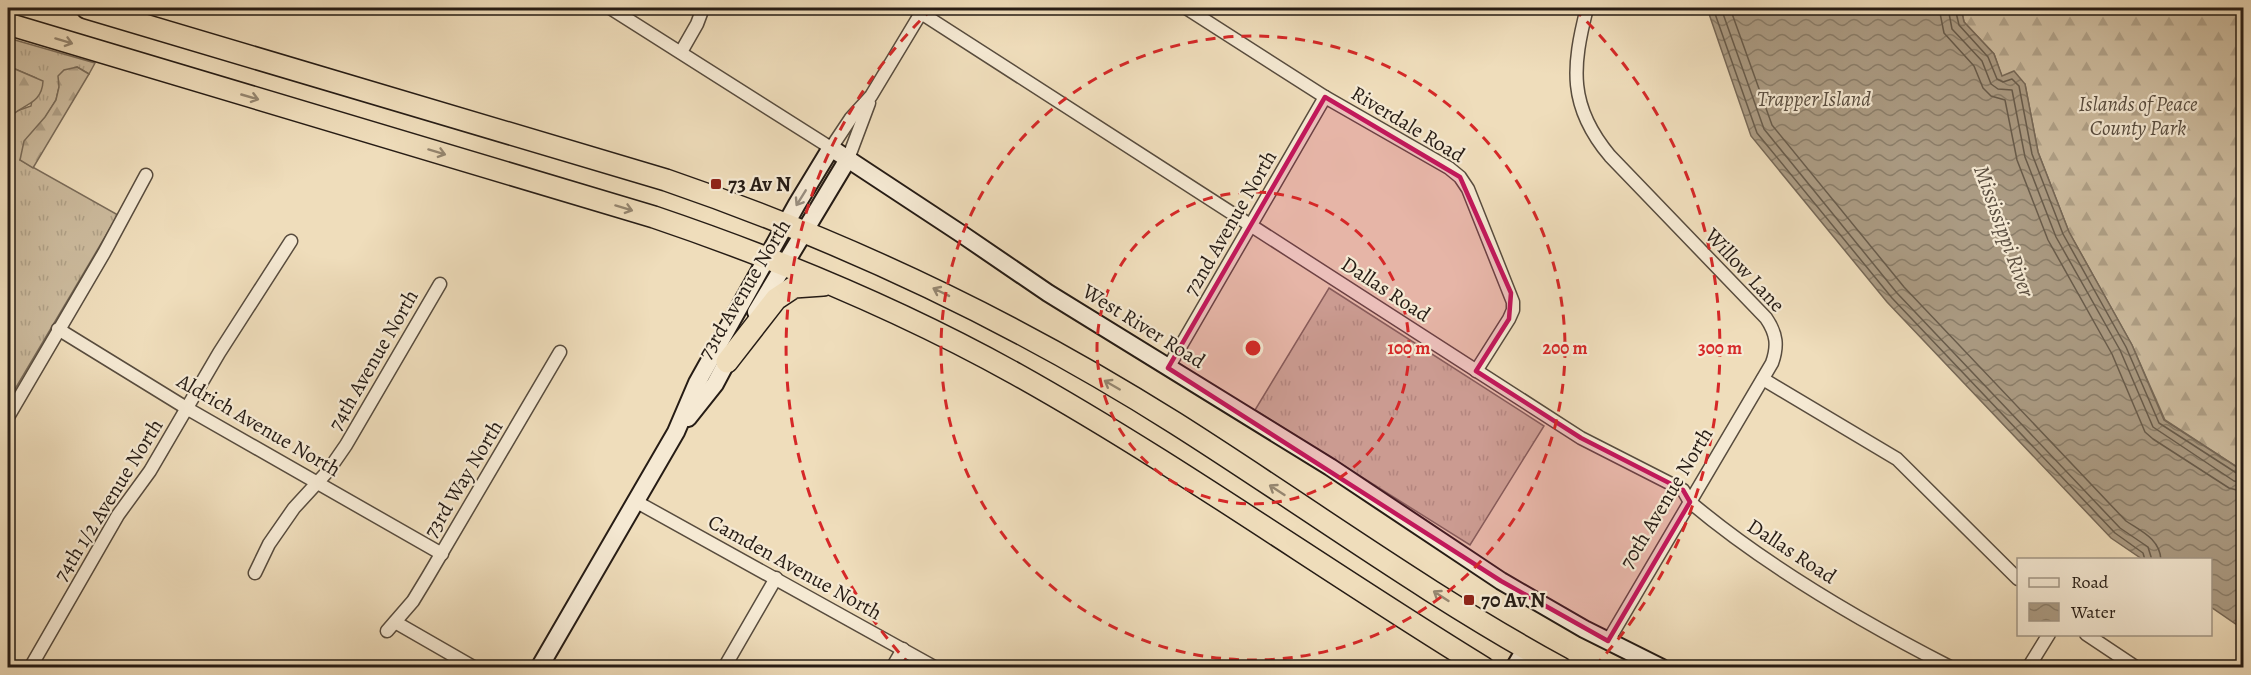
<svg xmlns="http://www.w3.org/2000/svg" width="2251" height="675" font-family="Alegreya,serif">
  <defs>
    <pattern id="grass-tufts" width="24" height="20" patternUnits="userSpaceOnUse" patternTransform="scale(1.5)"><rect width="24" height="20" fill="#cdbc9f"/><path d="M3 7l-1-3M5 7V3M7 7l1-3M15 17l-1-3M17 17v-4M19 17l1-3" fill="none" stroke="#b0a188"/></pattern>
    <pattern id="forest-firs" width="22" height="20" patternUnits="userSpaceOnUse" patternTransform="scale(1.5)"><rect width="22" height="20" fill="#cdbc9f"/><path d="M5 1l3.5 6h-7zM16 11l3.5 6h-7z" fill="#b0a188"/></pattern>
    <pattern id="water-waves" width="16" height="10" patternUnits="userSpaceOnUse" patternTransform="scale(1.5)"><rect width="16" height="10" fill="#ab9b83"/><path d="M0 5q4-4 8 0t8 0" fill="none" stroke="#8b7e6a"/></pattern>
  </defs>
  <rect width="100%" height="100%" fill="#efddbb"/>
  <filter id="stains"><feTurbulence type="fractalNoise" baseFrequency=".00333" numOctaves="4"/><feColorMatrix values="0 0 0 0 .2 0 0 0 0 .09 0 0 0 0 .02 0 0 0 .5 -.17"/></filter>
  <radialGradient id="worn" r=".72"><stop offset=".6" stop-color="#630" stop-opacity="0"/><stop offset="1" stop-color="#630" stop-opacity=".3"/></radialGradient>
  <g fill="url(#grass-tufts)" stroke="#7a6c5a" stroke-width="1.5">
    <polygon points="8,38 95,63 89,74 77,67 59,87 56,100 20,160 118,215 8,401 8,120 14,112 31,106 36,78 8,66"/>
    <polygon points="1329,288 1544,426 1470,545 1255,410"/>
  </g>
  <g fill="url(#forest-firs)" stroke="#7a6c5a" stroke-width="1.5">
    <polygon points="1961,8 2243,8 2243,471 2165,420 2132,345 2069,232 2038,152 2025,84 2002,77 1994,54 1964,22"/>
    <path d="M8,66L43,81C42,107 18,104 8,120Z"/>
    <polygon points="77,67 89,74 33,168 20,160 24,141 45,117 56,100 59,87 58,76 64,70"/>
  </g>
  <polygon fill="url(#water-waves)" stroke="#766857" stroke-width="1.5" points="1707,8 1961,8 1964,22 1994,54 2002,76 2014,71 2025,84 2038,152 2069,232 2132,345 2164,420 2243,471 2243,629 2211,607 2210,560 2142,559 2111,538 1887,302 1751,136"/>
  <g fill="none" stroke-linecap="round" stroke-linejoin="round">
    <g stroke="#685c4c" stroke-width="1.5">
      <polyline points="1713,8 1757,133 1892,298 2115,533 2143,553 2145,560"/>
      <polyline points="1721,8 1764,129 1897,293 2120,528 2148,547 2152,560"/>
      <path d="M1730,8L1772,125L1904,287L2126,521C2141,531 2160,539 2161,560"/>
      <polyline points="1939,8 1944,33 1974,66 1983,88 1991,96 2005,100 2017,160 2048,240 2112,354 2145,432 2153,439 2229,488 2244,492"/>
      <polyline points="1948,8 1952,29 1982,61 1991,84 1998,89 2012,90 2025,157 2056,237 2120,350 2153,427 2234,481 2244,483"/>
      <polyline points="1955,8 1959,25 1988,57 1997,79 2003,82 2012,79 2019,86 2032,154 2063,234 2126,347 2159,423 2238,474 2244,475"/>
    </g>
    <defs>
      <g id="street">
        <polyline points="610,8 831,148 851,118 871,96 924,8"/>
        <polyline points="1186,8 1325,97 1449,168 1460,177 1468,189 1513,302 1513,310 1509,319 1476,371"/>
        <path d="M1587,8C1572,67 1568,106 1610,156L1766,318C1777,334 1778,346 1772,363L1608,641"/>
        <path d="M921,13L1581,438L1683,490L1690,502C1767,567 1862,622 1952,668"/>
        <polyline points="681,52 697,24 703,8"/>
        <polyline points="848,159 869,103"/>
        <polyline points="58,329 188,409 442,554"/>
        <polyline points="1168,368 1325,97"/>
        <polyline points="1763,379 1897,459 2018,579"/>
        <polyline points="8,417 104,253 146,175"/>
        <polyline points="635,501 936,668"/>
        <polyline points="255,573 269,544 294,508 328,471 346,445 440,284"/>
        <polyline points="395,622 475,668"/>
        <polyline points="387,631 413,601 427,578 560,352"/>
        <polyline points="2086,634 2137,668"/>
        <polyline points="30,668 118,515 150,471 219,353 291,241"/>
        <polyline points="724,668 776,578"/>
        <polyline points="892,668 903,649"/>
        <polyline points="2028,668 2049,634"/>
      </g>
      <g id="secondary">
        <polyline points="756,312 848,159"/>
        <polyline points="688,418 715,384 732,352"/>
        <polyline points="539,668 676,432 697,383 797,204 831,148 963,235 1048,293 1330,467 1501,581 1584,629 1662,668"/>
        <polyline points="1514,668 1526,648"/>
      </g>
      <g id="highway">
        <path d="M87,8L666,180C844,241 1015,322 1175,423C1303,504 1427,595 1561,668"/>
        <path d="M8,24L654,217C778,259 901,310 1016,374C1177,464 1327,572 1484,668"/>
        <polyline points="727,362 776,299 794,287 823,285"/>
      </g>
    </defs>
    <use href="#street" stroke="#584c3e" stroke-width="15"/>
    <use href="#secondary" stroke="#261c15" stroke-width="20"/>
    <use href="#highway" stroke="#261c15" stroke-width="24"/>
    <use href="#street" stroke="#f5e9d3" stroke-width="12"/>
    <use href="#secondary" stroke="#f5e9d3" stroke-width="16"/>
    <use href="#highway" stroke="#efddbb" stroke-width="21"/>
  </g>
  <defs><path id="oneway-shaft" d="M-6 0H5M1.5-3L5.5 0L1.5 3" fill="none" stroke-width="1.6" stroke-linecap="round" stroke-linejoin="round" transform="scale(1.5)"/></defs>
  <g stroke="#958670">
    <use href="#oneway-shaft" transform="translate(64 41) rotate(17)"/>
    <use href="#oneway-shaft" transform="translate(250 97) rotate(16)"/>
    <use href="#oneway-shaft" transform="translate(437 152) rotate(17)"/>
    <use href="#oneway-shaft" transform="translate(624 208) rotate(17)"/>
    <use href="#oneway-shaft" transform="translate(941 292) rotate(-154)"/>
    <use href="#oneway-shaft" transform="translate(1112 385) rotate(-150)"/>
    <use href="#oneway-shaft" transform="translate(1277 490) rotate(-147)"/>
    <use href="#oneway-shaft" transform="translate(1441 596) rotate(-147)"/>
  </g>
  <use stroke="#988d7e" href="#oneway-shaft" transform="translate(801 198) rotate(122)"/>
  <path fill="#c2185b" fill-opacity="0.2" stroke="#c2185b" stroke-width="4.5" stroke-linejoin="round" d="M1325,97L1460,177L1511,293L1509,319L1476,371L1581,438L1683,490L1690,502L1608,641L1501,581L1168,368Z"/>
  <g fill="none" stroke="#d62828" stroke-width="3" stroke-dasharray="10 8">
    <circle cx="1253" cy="348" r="156"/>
    <circle cx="1253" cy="348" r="312"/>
    <path d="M911 666A467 467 0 0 1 932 9M1574 9A467 467 0 0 1 1595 666"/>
  </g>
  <g fill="#8f2418" stroke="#f5e9d3" stroke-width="2">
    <rect x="710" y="178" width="12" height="12" rx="3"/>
    <rect x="1463" y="594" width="12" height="12" rx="3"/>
  </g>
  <g text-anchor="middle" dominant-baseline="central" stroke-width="4.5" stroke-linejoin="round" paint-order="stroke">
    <g font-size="21" font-style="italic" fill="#584c3e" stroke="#f5e9d3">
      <text x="1814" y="99">Trapper Island</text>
      <text x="2138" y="104">Islands of Peace<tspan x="2138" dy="24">County Park</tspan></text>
    </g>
    <g font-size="21" fill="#261c15" stroke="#f5e9d3">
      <text transform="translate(1408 124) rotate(31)">Riverdale Road</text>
      <text transform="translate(1230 223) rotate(-60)">72nd Avenue North</text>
      <text transform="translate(1745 270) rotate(47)">Willow Lane</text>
      <text transform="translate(744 289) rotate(-59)">73rd Avenue North</text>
      <text transform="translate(1386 289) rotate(33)">Dallas Road</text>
      <text transform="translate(1144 326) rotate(32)">West River Road</text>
      <text transform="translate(373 360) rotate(-60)">74th Avenue North</text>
      <text transform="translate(259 425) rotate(30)">Aldrich Avenue North</text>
      <text transform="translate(463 479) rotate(-59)">73rd Way North</text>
      <text transform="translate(1666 498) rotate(-59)">70th Avenue North</text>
      <text transform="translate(108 500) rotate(-58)">74th 1/2 Avenue North</text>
      <text transform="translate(1792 551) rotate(33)">Dallas Road</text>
      <text transform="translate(795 567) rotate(29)">Camden Avenue North</text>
    </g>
    <g font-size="21" font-weight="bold" fill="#261c15" stroke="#f5e9d3" text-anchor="start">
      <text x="728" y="184">73 Av N</text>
      <text x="1481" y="600">70 Av N</text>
    </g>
    <g font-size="22" font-style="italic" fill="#5b4f41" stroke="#f5e9d3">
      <text transform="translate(2004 231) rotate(70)">Mississippi River</text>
    </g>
  </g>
  <circle cx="1253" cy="348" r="9" fill="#d62828" stroke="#f5e9d3" stroke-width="3"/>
  <g font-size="18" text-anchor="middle" font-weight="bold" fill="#d62828" stroke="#f5e9d3" stroke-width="4.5" stroke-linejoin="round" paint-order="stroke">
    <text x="1409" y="354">100 m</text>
    <text x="1565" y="354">200 m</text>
    <text x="1720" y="354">300 m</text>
  </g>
  <rect width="2251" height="675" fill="none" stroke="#efddbb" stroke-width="30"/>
  <rect x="9" y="9" width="2233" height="657" fill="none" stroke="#261c15" stroke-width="3"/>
  <rect x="15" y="15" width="2221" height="645" fill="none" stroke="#261c15" stroke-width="1.5"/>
  <rect x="2017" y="558" width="195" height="78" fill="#f5e9d3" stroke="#a29787" stroke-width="1.5"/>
  <rect x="2029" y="578" width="30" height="9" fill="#f5e9d3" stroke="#a29787" stroke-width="1.5"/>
  <text x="2071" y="588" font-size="18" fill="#261c15">Road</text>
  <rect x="2029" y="603" width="30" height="18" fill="url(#water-waves)" stroke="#a29787" stroke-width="1.5"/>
  <text x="2071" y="618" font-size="18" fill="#261c15">Water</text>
  <rect width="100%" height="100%" filter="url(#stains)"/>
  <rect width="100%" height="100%" fill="url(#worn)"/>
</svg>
